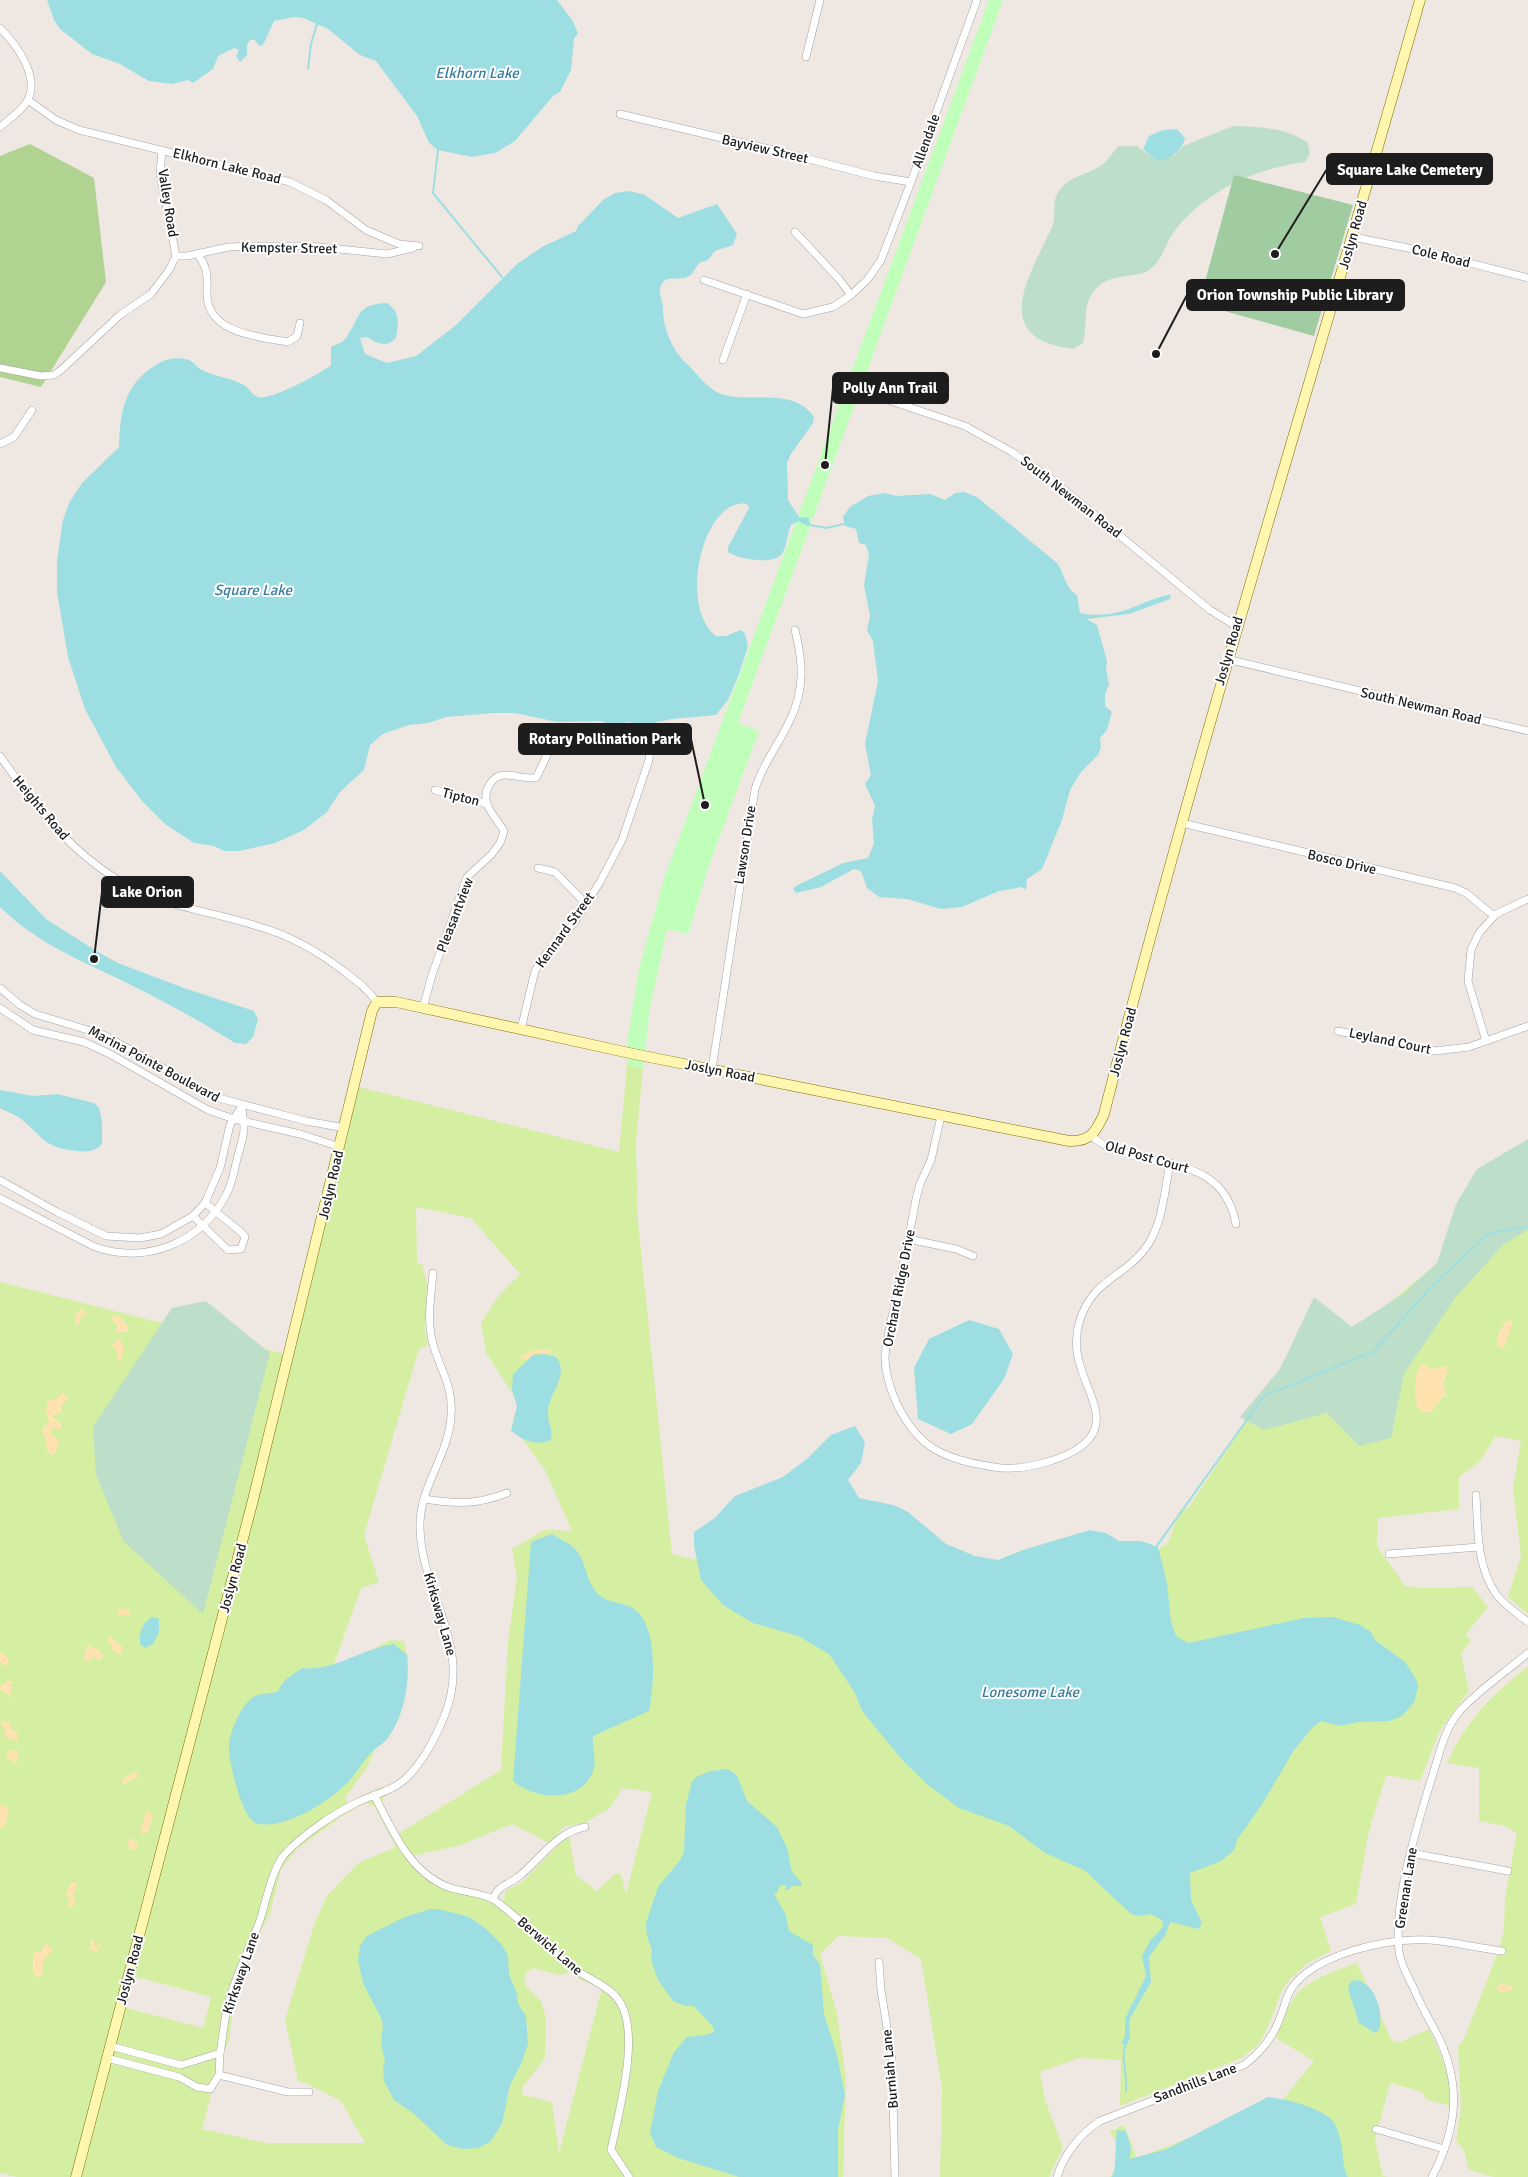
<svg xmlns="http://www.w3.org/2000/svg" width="1528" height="2177" font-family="Signika,sans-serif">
  <rect width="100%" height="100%" fill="#efe8e2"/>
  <g fill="#d5efa2" fill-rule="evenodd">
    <path d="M627,1065L643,1068L636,1142L638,1221L672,1554L720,1566L1085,1590L1145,1572L1161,1547L1168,1543L1180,1510L1188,1508L1249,1417L1499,1213L1528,1219V1614L1508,1597L1521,1556L1513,1488L1521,1441L1496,1436L1480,1461L1459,1477V1509L1378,1518L1377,1546L1405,1586L1424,1588L1472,1587L1488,1607L1465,1635L1471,1640L1461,1654L1469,1691L1440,1730L1420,1781L1386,1775L1368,1835L1356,1904L1320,1917L1331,1951L1308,1963L1289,1980L1282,1990L1270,2022L1260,2043L1242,2058L1120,2106L1121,2060L1079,2058L1040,2072L1045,2100L1063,2147L1049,2177H940L942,2088L921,1959L887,1938L839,1936L820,1954L837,2013L846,2078L843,2177H17L0,2173V1282L293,1356L359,1087L619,1152ZM416,1207L471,1218L520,1274L497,1298L481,1323L486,1353L522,1408L514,1415L513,1426L545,1470L572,1531L544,1530L512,1549L517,1577L508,1641L501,1770L398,1834L382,1803L386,1793L383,1786L348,1803L345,1798L367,1767L383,1732L408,1661L404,1641L390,1640L331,1672L361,1588L379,1582L364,1535L419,1349L429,1345C420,1320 428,1316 429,1293C430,1283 422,1276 424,1266L417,1262ZM622,1788L652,1792L626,1894L621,1874L616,1873L597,1891L576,1875L569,1834L522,1882L505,1891L504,1901L480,1890L450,1884L429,1875L412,1856L461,1845L512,1824L549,1843L565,1826L583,1824L611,1807ZM365,1803L374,1806L396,1847L358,1863L327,1896L314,1925L285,2020L298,2081L305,2083L341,2101L365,2143H267L202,2129L213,2088L219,2080L223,2066V2054L229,2041L234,1998L254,1946L270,1913L281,1869L297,1849L342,1816ZM533,1968L560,1975L569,1972L583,1981L602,1988L559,2153L552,2102L523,2095L522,2088L545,2058L546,2018L541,2001L524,1984L526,1973ZM133,1976L211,1997L203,2028L126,2008Z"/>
    <path d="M1528,1666V2177H1494L1469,2170L1464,2151L1456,2140L1461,2109L1458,2046L1464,2039L1500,1947L1504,1928L1505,1897L1517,1833L1505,1826L1479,1821V1768L1447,1763C1467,1719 1491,1696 1528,1666Z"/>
    <path d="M1357,1963L1392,2041L1398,2043L1429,2029C1442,2058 1451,2073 1450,2106L1428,2100L1420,2091L1390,2083L1375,2140L1383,2176L1388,2177H1110L1125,2159L1110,2131L1124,2125L1137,2158L1280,2103L1314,2061L1276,2038C1281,2026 1286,2010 1293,1999C1305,1980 1337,1970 1357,1963Z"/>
  </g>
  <polygon fill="#b0d392" points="30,144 94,178 106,282 41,387 0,377 0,156"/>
  <g fill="#bddfc9">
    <path d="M1233,126C1259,127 1286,127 1308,143L1310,154L1305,162C1258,168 1207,190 1176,229C1166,241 1163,261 1149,270C1133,280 1109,271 1093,292C1082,307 1088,326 1083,343L1073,349C988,338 1029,277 1052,227C1057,216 1051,201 1059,191C1070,175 1090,175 1104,163C1109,158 1114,151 1119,146H1137L1153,158L1175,155L1183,146Z"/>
    <polygon points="1528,1139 1528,1230 1503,1245 1456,1297 1404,1374 1391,1438 1359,1446 1327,1413 1264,1430 1240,1417 1280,1369 1314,1297 1352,1327 1404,1293 1437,1263 1456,1204 1477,1169"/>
    <polygon points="206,1301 270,1353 203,1614 124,1542 96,1475 93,1427 172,1308"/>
  </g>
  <g fill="#ffe2b0">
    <polygon points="80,1309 88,1313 82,1316 78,1325 76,1325 75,1318"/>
    <polygon points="113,1315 120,1317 128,1327 127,1332 116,1333 117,1325 112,1320"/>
    <path d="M1509,1320L1512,1321V1326L1503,1349L1497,1345C1496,1335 1502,1324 1509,1320Z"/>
    <polygon points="118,1339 121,1340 124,1350 120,1361 117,1362 117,1352 112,1345"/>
    <path d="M547,1349L551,1350L550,1354C540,1352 534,1352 527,1360L520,1358L530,1351Z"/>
    <path d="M1422,1364L1433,1369L1447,1366L1448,1369L1444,1381L1445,1395L1429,1413L1419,1410C1414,1398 1413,1374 1422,1364Z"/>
    <polygon points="62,1392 68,1398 61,1407 62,1413 54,1414 53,1417 62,1425 60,1430 55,1428 50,1431 50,1434 59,1440 56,1453 52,1455 46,1450 47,1443 42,1429 49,1423 46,1410 48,1399 56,1400"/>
    <polygon points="117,1608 130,1610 130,1616 117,1614"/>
    <polygon points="110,1637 123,1647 122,1654 118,1654 113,1651 111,1644 107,1640"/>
    <polygon points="88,1645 99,1650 103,1657 101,1660 97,1660 93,1656 90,1661 83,1660"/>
    <polygon points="4,1653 9,1660 7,1667 0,1662 0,1654"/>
    <polygon points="7,1680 12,1682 10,1697 0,1689 0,1685 4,1685"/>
    <polygon points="2,1721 10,1722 11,1729 18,1734 17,1741 4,1737 6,1731 0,1723"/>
    <polygon points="11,1750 19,1752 16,1763 8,1759 6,1753"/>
    <polygon points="134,1772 138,1773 137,1777 122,1785 123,1779"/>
    <polygon points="5,1805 9,1812 4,1826 0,1828 0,1806"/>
    <polygon points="147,1810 153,1816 148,1832 142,1835 141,1829"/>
    <polygon points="131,1838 139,1845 134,1851 129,1849 128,1841"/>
    <polygon points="75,1882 77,1887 72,1896 76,1901 70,1908 67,1904 71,1899 66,1895 70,1883"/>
    <polygon points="91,1938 94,1940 94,1946 97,1947 100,1942 101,1944 97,1952 90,1949"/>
    <path d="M45,1944L51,1947L52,1951L43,1960V1974L36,1977C32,1973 32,1958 35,1952H41Z"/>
    <polygon points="1501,1984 1512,1986 1513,1990 1499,1993 1497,1987"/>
  </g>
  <polygon fill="#a1cba0" points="1234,175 1353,205 1314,336 1199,304"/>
  <polygon fill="#bfffb9" points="989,0 1003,0 738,723 759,731 709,865 688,934 667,929 650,1008 643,1068 627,1065 627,1043 639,969 664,879"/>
  <g fill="#9ddee2">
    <polygon points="47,0 557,0 572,20 578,33 574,39 571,70 560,92 553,96 515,141 495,153 472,157 438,150 429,143 417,116 376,61 360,55 328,29 303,18 295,17 274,21 263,45 259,46 255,40 250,40 247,45 247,55 240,62 236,56 239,50 234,48 218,56 213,69 193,83 188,80 172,84 149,81 120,64 92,54 60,29 54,20"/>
    <path d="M1177,129L1185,138C1182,151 1173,156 1161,161L1153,158L1143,149L1149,136L1163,130Z"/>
    <path d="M630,191L645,195L678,218L717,204L737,234L733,245L715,251L708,260L699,263L691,275L685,278L667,279C654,287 663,299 663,310C663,328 673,352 687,364C699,375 706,388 721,394C751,404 793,386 814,417L813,423L791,454L787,463L788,500L799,517L809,518L810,525L807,526L798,521L791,525C787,534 787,548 781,555C773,565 737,559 728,552V547L749,508L747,504C704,496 677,605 716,636H726L740,630L745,633L748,646L739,674L728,700L716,715L672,719L644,725L628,722L616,726L600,721L557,722L515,713H494L446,717L428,723L409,725L383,734L370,745L364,770L340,792L327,812L304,830L275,843L239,851H224L214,846L194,843L165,824L143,802L116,767L85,709L68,657L57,592V560L63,520L69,503L82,483L119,447C120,413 124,384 156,365C165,359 178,356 189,360C195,363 198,369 204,371C217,377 232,378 244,385C249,388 252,395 258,397C270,401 320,374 331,365V347C336,344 341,344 345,339C361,319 354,304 387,303C401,313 398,322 396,338C386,348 378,344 367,337L360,338L365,354L387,363L416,356L455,326L517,264L542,247L576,231L578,226L603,200L615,193Z"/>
    <path d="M964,492L977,497L1057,563C1064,573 1066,589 1077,595L1080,613C1091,616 1108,615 1119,612C1130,610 1164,593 1171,595L1170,599L1129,614L1087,619L1097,625L1107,661L1106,669L1109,684L1105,695V706L1112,712L1107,730L1100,738L1101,747L1098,755L1081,772L1070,790L1062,820L1042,869L1027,879L1026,890L1022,887L999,891L962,907L941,909L907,899L879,897L867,888L861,871L854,869L821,887L796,893L793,889L796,886L843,863L868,858L874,843L872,820L875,806L865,784L871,775L865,744L878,681L873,641L867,630L870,616L864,585L869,555L866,545L859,543L856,529L845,526L843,517L850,507L868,496L885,493L896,496L930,494L945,500L955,493Z"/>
    <path d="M0,871L46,919L98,952L118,963L184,988L254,1011L258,1020L253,1037L246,1044L235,1043C202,1022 167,1003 131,985C85,962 37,944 0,907Z"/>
    <path d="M0,1090L33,1096L57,1094L94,1103L99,1108L102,1121V1144C95,1152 86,1152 77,1151C43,1148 44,1137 21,1119C15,1114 7,1112 0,1108Z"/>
    <polygon points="969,1320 999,1329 1013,1354 1004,1379 972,1424 951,1434 918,1419 914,1368 929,1339"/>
    <path d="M545,1354L556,1357C571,1376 547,1394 548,1413C548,1424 553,1428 551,1440C535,1446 524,1441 511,1431L517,1406L512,1390L513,1374L533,1355Z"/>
    <polygon points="855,1426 865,1442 861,1463 848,1480 859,1498 893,1505 908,1512 946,1544 975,1556 998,1560 1023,1550 1090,1530 1106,1533 1119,1541 1141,1541 1158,1547 1167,1583 1171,1621 1176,1636 1188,1643 1304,1618 1333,1617 1360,1625 1370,1631 1375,1640 1405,1662 1416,1679 1418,1685 1415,1701 1402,1716 1389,1721 1358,1722 1340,1726 1321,1721 1312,1728 1294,1750 1263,1803 1237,1840 1234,1850 1221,1861 1190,1873 1191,1900 1202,1923 1199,1929 1170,1922 1166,1934 1149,1957 1151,1982 1129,2020 1130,2037 1127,2045 1121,2044 1125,2036 1125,2019 1146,1976 1142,1956 1150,1941 1163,1927 1162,1920 1151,1914 1140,1916 1131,1914 1084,1870 1045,1853 1009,1826 959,1808 928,1785 904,1762 862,1711 855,1693 829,1654 798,1636 753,1623 723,1605 701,1580 694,1546 694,1532 715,1518 735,1496 783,1477 808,1458 831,1435"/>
    <path d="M552,1534C560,1539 571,1544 577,1551C586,1562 586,1580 596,1592C606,1604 622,1601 634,1609C659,1626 654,1686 649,1711L593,1736C592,1747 597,1761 593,1771C581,1804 535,1800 513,1781L531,1542Z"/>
    <path d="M152,1617L159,1619V1632L153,1644L145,1648L140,1644C139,1633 142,1623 152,1617Z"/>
    <path d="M394,1644L407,1655C410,1681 405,1712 390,1735C385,1744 375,1747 369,1755C361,1764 356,1774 348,1782C329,1802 286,1829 258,1824C242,1821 228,1760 229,1745C230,1731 241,1706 252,1698C259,1693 269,1694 277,1692L285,1680L302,1668C333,1672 363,1648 394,1644Z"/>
    <polygon points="728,1769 737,1775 747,1801 777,1827 787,1848 792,1872 802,1883 801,1886 792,1886 788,1890 785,1890 786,1885 781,1885 778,1889 778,1892 774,1894 786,1915 789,1931 813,1945 813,1955 820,1964 824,2014 837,2055 845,2095 838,2130 838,2177 739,2177 678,2158 656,2147 650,2133 658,2091 674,2052 687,2037 705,2035 714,2032 714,2028 694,2006 685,2006 673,2001 658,1980 651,1960 652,1950 647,1936 646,1923 658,1887 681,1859 684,1851 686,1804 692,1781 696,1777 711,1771"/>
    <polygon points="430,1909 439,1909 469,1917 485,1928 502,1945 508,1956 509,1974 517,1994 518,2004 526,2016 528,2044 521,2064 510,2085 502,2124 490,2142 478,2148 463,2149 447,2145 413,2113 394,2100 384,2081 383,2067 385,2062 381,2043 383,2026 381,2018 363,1983 358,1960 360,1946 367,1936 405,1917"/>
    <path d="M1357,1980C1376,1984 1384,2014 1379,2030L1375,2033L1359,2023L1348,1989L1351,1981Z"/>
    <path d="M1268,2097C1286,2099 1320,2107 1333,2121C1337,2127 1340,2136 1341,2143C1344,2155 1342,2167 1348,2177H1112C1117,2169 1115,2142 1117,2130L1126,2131L1131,2147L1130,2159L1167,2149Z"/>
  </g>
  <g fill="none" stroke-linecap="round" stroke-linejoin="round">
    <g stroke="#9ddee2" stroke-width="2">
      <polyline points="308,69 311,44 317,24"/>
      <polyline points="438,150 433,193 502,277"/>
      <polyline points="810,525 826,528 844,524"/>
      <polyline points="1156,1547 1264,1396 1374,1351 1431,1287 1488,1234 1528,1226"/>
      <path d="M1126,2091C1128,2075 1120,2059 1126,2044"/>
    </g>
    <defs>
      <g id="street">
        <path d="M0,28C17,45 42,79 26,103C20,112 8,120 0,127"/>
        <polyline points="806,57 820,0"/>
        <polyline points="28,100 56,120 79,130 290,182 326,200 366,230 399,244 419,246"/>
        <polyline points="620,114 786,153 874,176 911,182"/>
        <polyline points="795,232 839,279 851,295"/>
        <polyline points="1353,237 1423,251 1528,278"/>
        <path d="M198,255C209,269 207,278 207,295C208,334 261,337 288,342L297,336L300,323"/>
        <polyline points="176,256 187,256 229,247 252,246 310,246 387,254 413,248"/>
        <polyline points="704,280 803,314 833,307 851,295 868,279 881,260 911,182 977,0"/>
        <polyline points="723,360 747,294"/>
        <polyline points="0,368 41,376 54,375 61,370 120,315 151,294 169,270 176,256 160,173 162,150"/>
        <polyline points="888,400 965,426 1012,452 1051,479 1210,610 1236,626"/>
        <polyline points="0,444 14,437 32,410"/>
        <polyline points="1227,659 1528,731"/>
        <path d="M0,756C35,806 72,855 127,885C169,908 215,912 260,927C288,935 317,951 341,969C354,979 367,988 377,1002"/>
        <polyline points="435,790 487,804"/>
        <polyline points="1182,823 1455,888 1466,893 1494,916"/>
        <polyline points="538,868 555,872 586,904"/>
        <polyline points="0,988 20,1005 35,1014 104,1035 215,1097 306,1121 345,1128"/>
        <polyline points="0,1008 33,1030 84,1042 110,1054 208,1110 234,1119 300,1134 340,1147"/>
        <path d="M423,1008L432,975L467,877L491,855L500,843L504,831C499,822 490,813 487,804C483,792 491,775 505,775C516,775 525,779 536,778L549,751L567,741L590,746L645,744L650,750L649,760L622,840L600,882L574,923L543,958L535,971L521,1029"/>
        <polyline points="1338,1031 1435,1051 1469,1047 1528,1026"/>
        <polyline points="1486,1041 1468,981 1471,950 1479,933 1496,914 1528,899"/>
        <path d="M712,1069L755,789C763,763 779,744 790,720C805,690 803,661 795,630"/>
        <path d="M941,1116L931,1160L920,1184L916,1199C910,1232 903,1266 896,1299C892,1318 886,1338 885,1358C885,1374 890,1388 896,1402C918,1449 944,1459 994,1467C1020,1472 1071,1460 1089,1439C1107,1418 1087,1390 1081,1368C1076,1354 1075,1338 1079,1323C1092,1277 1127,1278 1149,1243C1163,1220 1165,1188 1170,1163"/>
        <path d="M1091,1136C1138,1175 1221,1145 1236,1224"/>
        <polyline points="0,1180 57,1212 106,1236 140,1238 161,1234 193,1216 205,1203 220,1168 230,1125 242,1106"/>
        <path d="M0,1198L95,1247C146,1264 200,1244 226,1195C232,1185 234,1171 237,1159C239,1150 244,1138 244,1128C244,1121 242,1113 242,1106"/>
        <polyline points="193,1216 228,1250 241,1249 245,1237 241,1232 205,1203"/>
        <polyline points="908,1239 956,1249 973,1256"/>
        <path d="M1476,1495C1478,1528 1476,1565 1496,1594C1504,1605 1517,1613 1528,1622"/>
        <path d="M424,1499C456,1504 476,1505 507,1493"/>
        <polyline points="1389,1554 1479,1547"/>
        <path d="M374,1795C392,1829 409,1872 448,1887C462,1892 478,1892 493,1899C521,1919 544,1944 570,1966C584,1977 606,1984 617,1998C643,2029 618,2114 611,2150L629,2177"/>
        <polyline points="1411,1853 1508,1871"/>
        <path d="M493,1899C499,1884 507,1886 518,1877C540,1860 556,1832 585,1827"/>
        <polyline points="879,1962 881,1990 892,2059 895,2177"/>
        <path d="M220,2053C223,2037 224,2020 228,2005C235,1975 251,1947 261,1917C266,1900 273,1868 284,1855C301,1836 333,1814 356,1803C371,1795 391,1792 404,1780C423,1763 434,1740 444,1717C474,1645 421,1595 420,1527C419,1487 449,1455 451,1416C454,1385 438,1367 432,1340C427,1318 431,1295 433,1273"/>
        <polyline points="107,2058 179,2077 197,2087 210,2089 219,2075 220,2053 181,2065 110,2046"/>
        <polyline points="219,2075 288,2092 309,2092"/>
        <polyline points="1376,2129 1444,2149"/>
        <path d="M1057,2177C1064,2154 1080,2134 1100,2121L1244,2065C1260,2053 1273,2037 1280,2018C1284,2008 1286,1998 1291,1989C1314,1954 1390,1937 1430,1940C1454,1942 1478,1948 1502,1951"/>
        <path d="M1432,2177C1457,2129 1462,2086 1438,2036C1430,2021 1421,2006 1414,1989C1409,1978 1400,1964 1399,1951C1393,1901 1418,1822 1433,1774C1440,1752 1444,1730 1459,1712C1478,1690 1506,1672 1528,1653"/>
      </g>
      <path id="secondary" d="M76,2177L253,1500L372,1011L377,1002H396L634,1054L1069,1141C1090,1142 1096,1132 1104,1114C1199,740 1315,372 1420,0"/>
    </defs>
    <use href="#street" stroke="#a4a4a4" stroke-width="8"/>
    <use href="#secondary" stroke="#787100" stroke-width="11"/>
    <use href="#street" stroke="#fff" stroke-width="7"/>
    <use href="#secondary" stroke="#fff6b0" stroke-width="10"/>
  </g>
  <g text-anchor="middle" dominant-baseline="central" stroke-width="4" stroke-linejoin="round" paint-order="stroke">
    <g font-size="14" fill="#1d1d1d" stroke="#fff">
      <text transform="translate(926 141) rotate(-70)">Allendale</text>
      <text transform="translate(765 149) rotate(13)">Bayview Street</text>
      <text transform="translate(227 166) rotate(14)">Elkhorn Lake Road</text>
      <text transform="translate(168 203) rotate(81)">Valley Road</text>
      <text transform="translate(1353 235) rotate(-74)">Joslyn Road</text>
      <text transform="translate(289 248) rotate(1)">Kempster Street</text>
      <text transform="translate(1441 256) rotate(14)">Cole Road</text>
      <text transform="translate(1071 497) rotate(38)">South Newman Road</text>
      <text transform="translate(1229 651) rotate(-74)">Joslyn Road</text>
      <text transform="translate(1421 706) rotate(13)">South Newman Road</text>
      <text transform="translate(461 797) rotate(14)">Tipton</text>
      <text transform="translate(41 808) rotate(50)">Heights Road</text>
      <text transform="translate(745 845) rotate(-81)">Lawson Drive</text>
      <text transform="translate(1342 862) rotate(13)">Bosco Drive</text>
      <text transform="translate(455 915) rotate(-69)">Pleasantview</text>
      <text transform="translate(565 930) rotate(-54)">Kennard Street</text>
      <text transform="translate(1390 1041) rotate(12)">Leyland Court</text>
      <text transform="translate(1123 1042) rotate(-75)">Joslyn Road</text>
      <text transform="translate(154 1064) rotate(28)">Marina Pointe Boulevard</text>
      <text transform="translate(720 1071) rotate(11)">Joslyn Road</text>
      <text transform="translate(1147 1157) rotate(16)">Old Post Court</text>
      <text transform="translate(331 1185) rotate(-77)">Joslyn Road</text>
      <text transform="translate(899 1288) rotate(-79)">Orchard Ridge Drive</text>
      <text transform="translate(233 1578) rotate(-75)">Joslyn Road</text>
      <text transform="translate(440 1614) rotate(74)">Kirksway Lane</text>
      <text transform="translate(1406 1888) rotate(-81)">Greenan Lane</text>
      <text transform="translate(550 1946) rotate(41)">Berwick Lane</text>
      <text transform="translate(130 1970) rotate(-75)">Joslyn Road</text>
      <text transform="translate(241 1973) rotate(-71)">Kirksway Lane</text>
      <text transform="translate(890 2069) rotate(-95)">Burniah Lane</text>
      <text transform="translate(1195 2083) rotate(-21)">Sandhills Lane</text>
    </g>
    <g font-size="15" font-style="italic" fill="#397c9d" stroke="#fff">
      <text x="477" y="73">Elkhorn Lake</text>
      <text x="253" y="590">Square Lake</text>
      <text x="1030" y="1692">Lonesome Lake</text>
    </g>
  </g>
  <path fill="none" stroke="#1d1d1d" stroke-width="2" d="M1275 254L1327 169M1156 354L1187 295M825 465L833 388M705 805L691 739M94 959L102 892"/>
  <g fill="#1d1d1d" stroke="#fff" stroke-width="2">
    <circle cx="1275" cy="254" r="5"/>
    <circle cx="1156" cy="354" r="5"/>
    <circle cx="825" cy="465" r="5"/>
    <circle cx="705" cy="805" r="5"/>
    <circle cx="94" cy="959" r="5"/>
  </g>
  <g fill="#1d1d1d" stroke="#1d1d1d" stroke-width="2">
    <rect x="1327" y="154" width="165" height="30" rx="5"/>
    <rect x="1187" y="280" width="217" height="30" rx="5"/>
    <rect x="833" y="373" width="115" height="30" rx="5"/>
    <rect x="519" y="724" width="172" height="30" rx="5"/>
    <rect x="102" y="877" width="91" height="30" rx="5"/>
  </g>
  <g font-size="15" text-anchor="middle" font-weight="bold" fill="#fff">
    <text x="1410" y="175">Square Lake Cemetery</text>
    <text x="1295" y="300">Orion Township Public Library</text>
    <text x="890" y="393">Polly Ann Trail</text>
    <text x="605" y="744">Rotary Pollination Park</text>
    <text x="147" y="897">Lake Orion</text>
  </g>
</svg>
